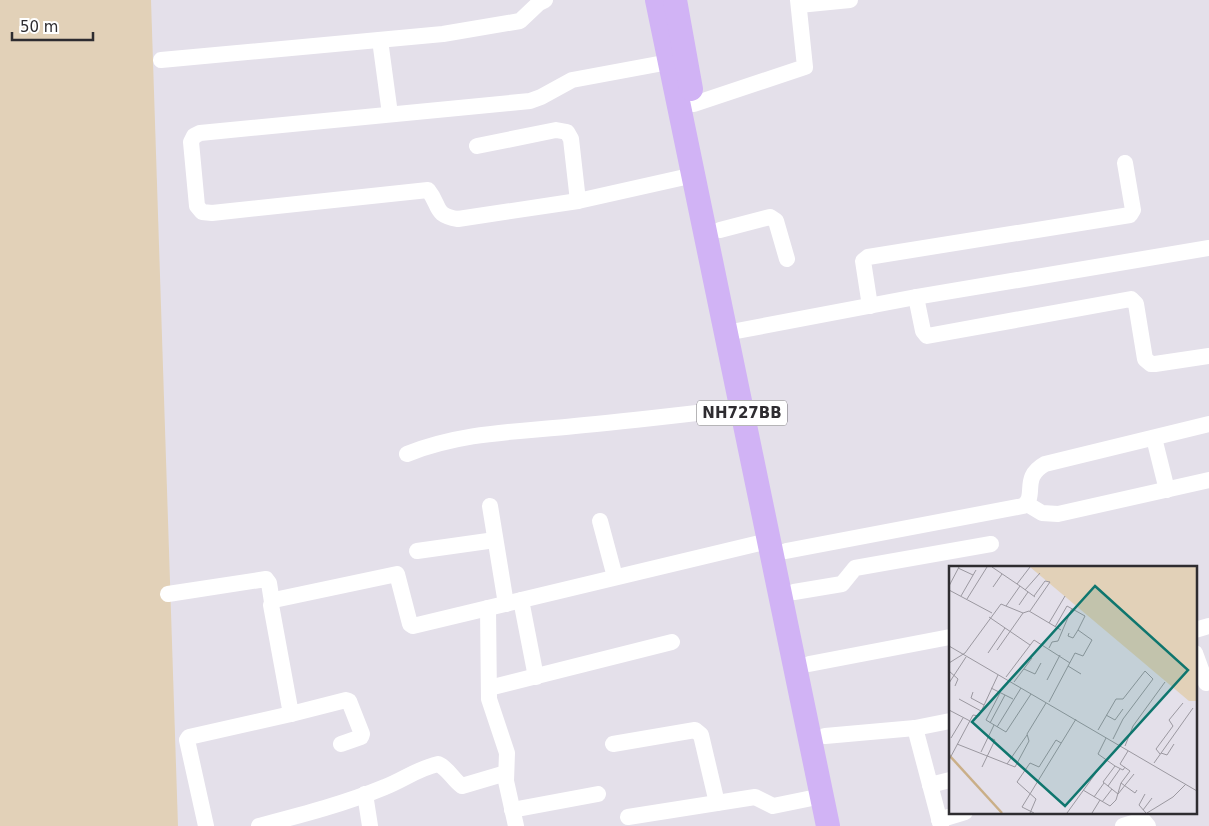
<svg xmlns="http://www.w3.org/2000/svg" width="1209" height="826" font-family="'DejaVu Sans',sans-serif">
  <rect width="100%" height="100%" fill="#e4e0ea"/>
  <polygon fill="#e2d1b8" points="0,0 151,0 178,826 0,826"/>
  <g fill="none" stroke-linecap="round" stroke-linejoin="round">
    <g stroke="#fff" stroke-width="16">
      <polyline points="799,5 850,0"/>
      <polyline points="380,40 390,114"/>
      <polyline points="161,60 443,34 520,21 539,3 545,0"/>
      <path d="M669,62L572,80L541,97L530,101L200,133L194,136L191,142L197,206L202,212L212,213L428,190C441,206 433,215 458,219L578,201L694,175"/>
      <polyline points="694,104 805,67 798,0"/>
      <polyline points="477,146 556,130 567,132 571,139 578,201"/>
      <polyline points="720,230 770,217 776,221 787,259"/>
      <polyline points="916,297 923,331 927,336 1131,299 1136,304 1145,359 1151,364 1155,364 1209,356"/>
      <polyline points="870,306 863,261 868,257 1130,215 1133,210 1125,163"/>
      <polyline points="726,333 916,297 1209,248"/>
      <polyline points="1154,438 1167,490"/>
      <path d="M407,454C462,432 517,432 575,426C630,421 686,414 741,408"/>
      <polyline points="1027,504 1042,513 1058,514 1209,480"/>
      <polyline points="490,506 506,604"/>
      <polyline points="600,521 615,577"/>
      <polyline points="417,551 495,540"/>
      <path d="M786,551L1023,506C1038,496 1020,478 1045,464L1209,424"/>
      <polyline points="794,592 842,584 855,568 991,544"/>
      <polyline points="168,594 266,579 269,583 272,602"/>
      <polyline points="521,600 536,677"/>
      <polyline points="488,608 489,699 507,753 506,781 516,826"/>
      <polyline points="1195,630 1209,626"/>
      <polyline points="1195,653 1206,683"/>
      <polyline points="809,664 950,637"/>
      <polyline points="489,688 672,642"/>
      <polyline points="915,728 941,826"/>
      <polyline points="825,736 915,728 950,721"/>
      <polyline points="341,744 361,737 362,734 349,701 346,700 291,714 271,605 274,600 397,574 410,624 413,626 768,541"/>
      <polyline points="613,744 695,730 701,735 717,803"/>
      <polyline points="930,785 950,780"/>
      <polyline points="365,794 370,826"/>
      <polyline points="512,810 598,794"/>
      <polyline points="628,817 755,797 773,806 822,796"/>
      <polyline points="939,820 965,812"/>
      <polyline points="206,826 187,740 189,737 291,714"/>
      <path d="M259,826C301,815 344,804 385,787C403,780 419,768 438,764C448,768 453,780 462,786L506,773"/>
      <polyline points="1123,826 1143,820 1148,826"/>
    </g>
    <g stroke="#d1b3f5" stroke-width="24">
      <polyline points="657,0 828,826"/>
      <polyline points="675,0 691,89"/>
    </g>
  </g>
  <g text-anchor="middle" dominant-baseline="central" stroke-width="5" stroke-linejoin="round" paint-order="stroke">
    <rect fill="#fff" stroke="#6d6b6e" stroke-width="1" x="697" y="400.5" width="90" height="25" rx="4"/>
    <g font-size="15" font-weight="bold" fill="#2e2c30">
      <text x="742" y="413">NH727BB</text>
    </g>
  </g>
  <g transform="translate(949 566)">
    <rect width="248" height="248" fill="#e4e0ea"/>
    <path d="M81,1H247V135H240Z" fill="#e2d1b8"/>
    <path fill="none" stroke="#caaf88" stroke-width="2.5" d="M0,189L53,247"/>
    <path fill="none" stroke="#9b98a0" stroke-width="1" d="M43,1L71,20M9,2L24,9M68,18L81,1M0,20L10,1M44,21L53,8M0,24L43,47M76,24L91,7M12,30L27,4M18,33L38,1M70,39L79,26M57,40L71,20L86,31M81,45L101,16L96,15L85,30M40,51L81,79M100,57L116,30M106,61L118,40L136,50L129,64M0,80L248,225M100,82L103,76L109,75L123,42M48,84L74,47M16,87L52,38L74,47L80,45L112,64M39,87L56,62M0,97L16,87M119,100L132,108M75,103L86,108L92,97M0,105L9,113L6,120M57,111L85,74L121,97M98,114L111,89M65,116L83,92M0,117L17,91M42,122L64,133M24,126L22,132L35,139M51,127L37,154L57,166L82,128M10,133L32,145M100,136L126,87L134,90L143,74L129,64L124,72L119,70L120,67M0,144L21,155M157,149L166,154L174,143M41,157L56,129M48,161L72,122M149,164L167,133H174L196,105L204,113L174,153L164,173M2,172L14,152M157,172L149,188L166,200M8,178L66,201L80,175L78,168L97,137M176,180L184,160L216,116M179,185L171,198L181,205L172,217L186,227L188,224M32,186L45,159M212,187L218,189L225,178M211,188L207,183L224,160L220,154L234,137M0,194L24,149L30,150L49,109M205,197L244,142M58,198L78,169M33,201L46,174L39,171M176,201L174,204L166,200L154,216L169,228L185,208M159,220L171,203M134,224L161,240L167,234L172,217M196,228L190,239L197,247M145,231L155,217M153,236L163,223M194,244L203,232M81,247L87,233L68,216L81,197L90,201L107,174L112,177M85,247L73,241L127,153M118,247L157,193M143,247L151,234M198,247L224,231L237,218"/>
    <path fill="#0f766e" fill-opacity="0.15" stroke="#0f766e" stroke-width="2.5" d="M146,20L239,104L116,240L23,156Z"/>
    <rect width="248" height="248" fill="none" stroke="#2e2c30" stroke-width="2.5"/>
  </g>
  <path d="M12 32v8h81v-8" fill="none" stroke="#2e2c30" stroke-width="2.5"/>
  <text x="20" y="32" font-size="15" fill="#2e2c30" stroke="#ffffff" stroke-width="4" paint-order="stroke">50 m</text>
</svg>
